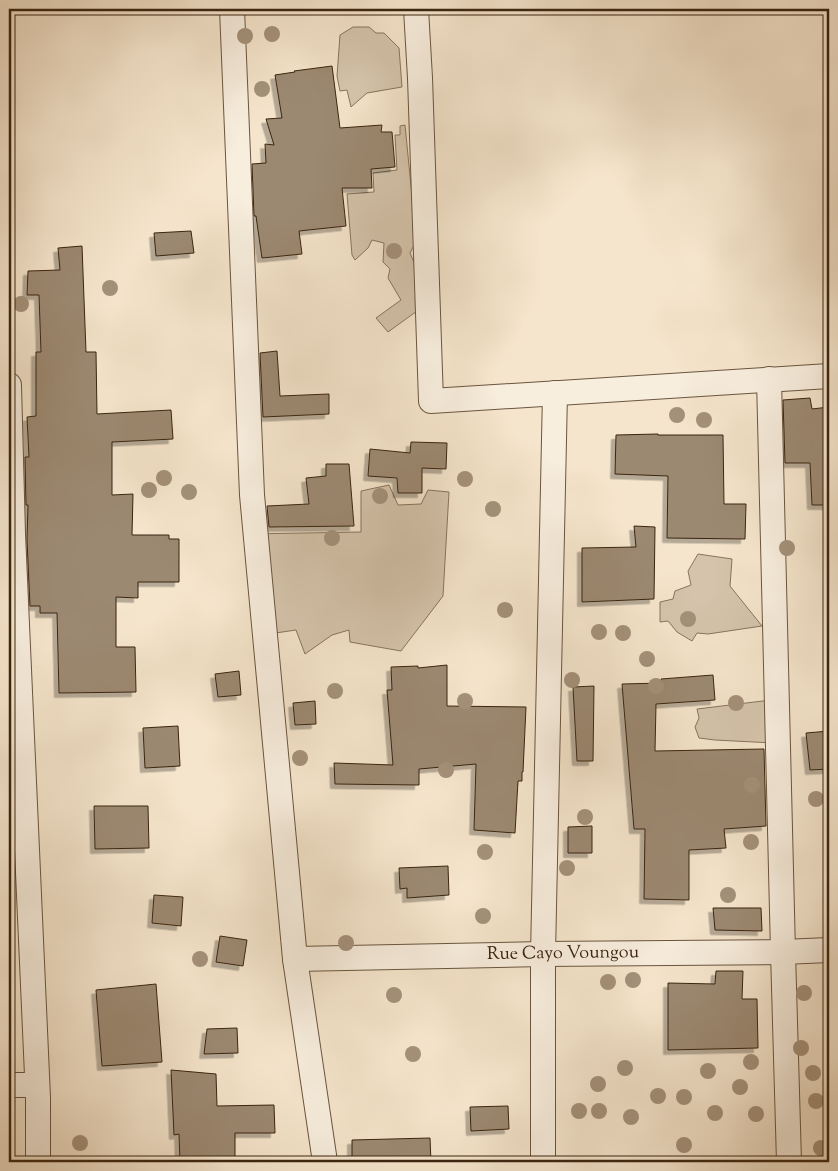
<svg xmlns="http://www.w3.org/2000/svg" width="838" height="1171" font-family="'Sorts Mill Goudy',serif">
  <defs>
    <filter id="shadow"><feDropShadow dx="-4.5" dy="4.5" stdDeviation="0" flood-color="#0004"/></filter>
  </defs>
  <rect width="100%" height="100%" fill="#f5e5cc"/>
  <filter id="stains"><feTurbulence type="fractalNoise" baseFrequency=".004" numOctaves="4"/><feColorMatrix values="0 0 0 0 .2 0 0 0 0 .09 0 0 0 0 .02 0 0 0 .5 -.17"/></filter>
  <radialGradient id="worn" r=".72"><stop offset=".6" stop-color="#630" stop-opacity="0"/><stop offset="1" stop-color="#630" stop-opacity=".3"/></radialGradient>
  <g fill="#d5c4ac" stroke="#88745e">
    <polygon points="353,27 369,27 376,33 384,33 399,48 402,87 367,93 351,107 347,90 340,91 337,76 340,35"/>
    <polygon points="405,125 415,227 420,233 410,253 416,267 417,311 388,332 376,318 401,300 388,278 390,269 383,262 384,243 372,240 368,248 355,260 352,255 347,194 374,192 373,173 397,170 395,135 400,135 400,126"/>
    <polygon points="389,485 398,505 421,504 428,490 449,492 443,596 401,651 350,642 349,630 332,635 305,654 296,630 255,636 249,534 361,532 361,491"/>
    <polygon points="698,554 732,559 730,586 762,626 708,634 697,633 692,641 677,632 668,621 660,622 660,602 673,599 675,591 691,585 688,571"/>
    <polygon points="771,700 773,743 715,740 699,738 695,727 699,718 697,709"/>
  </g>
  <g fill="#9c8972" stroke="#3b2510" filter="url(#shadow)">
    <polygon points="332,66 340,128 382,125 381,132 392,132 395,167 371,169 372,188 342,188 346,226 299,231 302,254 262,258 256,216 254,216 252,164 266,163 265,144 274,145 266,119 282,118 275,75 295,72 294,71"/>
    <polygon points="191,231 194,253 156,256 154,233"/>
    <polygon points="82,246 86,352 96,352 97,414 171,410 173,439 112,442 112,495 133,494 132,535 169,535 169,539 179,539 179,582 138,582 138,598 116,597 116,647 135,647 136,692 59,693 57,613 40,613 40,606 30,606 27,540 28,505 26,505 25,457 29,457 27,417 36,416 36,352 41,352 39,295 27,295 28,271 60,270 58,248"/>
    <polygon points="277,351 280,396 329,394 329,414 263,417 260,353"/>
    <polygon points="810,398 812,409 829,407 829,505 812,505 810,463 785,463 783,400"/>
    <polygon points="658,434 658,435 723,435 724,504 746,504 745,539 667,538 668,476 615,474 616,435"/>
    <polygon points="411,442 447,443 446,469 422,468 422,493 398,493 397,478 368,476 370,449 410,453"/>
    <polygon points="326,464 349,464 354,526 269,527 267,506 309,504 306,478 326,476"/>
    <polygon points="634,526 655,527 654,599 582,602 582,548 636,547"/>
    <polygon points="447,665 447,706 526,707 523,772 522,772 522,781 518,781 515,833 474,830 476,764 419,769 419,785 335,784 334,763 393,765 387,690 392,690 391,667 418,666 418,668"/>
    <polygon points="239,671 241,695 218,697 215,674"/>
    <polygon points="713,675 715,700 656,704 655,751 764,749 766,826 724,829 726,848 689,850 689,900 644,899 645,829 634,829 622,684 662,683 661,679"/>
    <polygon points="594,686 593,761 577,761 573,687"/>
    <polygon points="315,701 316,724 295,725 293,703"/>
    <polygon points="178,726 180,766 145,768 143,728"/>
    <polygon points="829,731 829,769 810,770 806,733"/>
    <polygon points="94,806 148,806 149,848 95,849"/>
    <polygon points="592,826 592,853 568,853 568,827"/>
    <polygon points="448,866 449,895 407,898 407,888 400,889 399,868"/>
    <polygon points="154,895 183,897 181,926 152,923"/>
    <polygon points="713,908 761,908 762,931 715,930"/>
    <polygon points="220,936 247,940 243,966 216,962"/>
    <polygon points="716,971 743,971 742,999 757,999 758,1048 668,1050 668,983 715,984"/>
    <polygon points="156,984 162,1062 102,1066 96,990"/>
    <polygon points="237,1028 238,1053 204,1054 207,1029"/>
    <polygon points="171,1070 216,1074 217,1106 274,1105 275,1133 235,1133 235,1162 180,1162 179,1134 174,1135"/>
    <polygon points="508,1106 509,1129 471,1131 470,1107"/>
    <polygon points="430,1138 431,1162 352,1162 352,1140"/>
  </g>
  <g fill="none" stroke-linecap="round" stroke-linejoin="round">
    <defs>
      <g id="minor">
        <polyline points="232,9 252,495 295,959 325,1162"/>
        <polyline points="416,9 420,78 431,401 829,376"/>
        <polyline points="769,379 783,952 789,1162"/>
        <polyline points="9,385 13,534 38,1098 38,1162"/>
        <path id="s1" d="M295,959L543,954L783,952L829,950"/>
        <polyline points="9,1085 37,1085"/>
        <polyline points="543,1162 543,954 555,393"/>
      </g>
    </defs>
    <use href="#minor" stroke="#6a553f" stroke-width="26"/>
    <use href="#minor" stroke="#f8eede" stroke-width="24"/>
  </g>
  <g fill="#a4917a">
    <circle cx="272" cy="34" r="8"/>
    <circle cx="245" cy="36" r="8"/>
    <circle cx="262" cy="89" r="8"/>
    <circle cx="394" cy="251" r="8"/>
    <circle cx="110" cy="288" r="8"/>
    <circle cx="21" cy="304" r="8"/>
    <circle cx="677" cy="415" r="8"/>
    <circle cx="704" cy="420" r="8"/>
    <circle cx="164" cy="478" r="8"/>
    <circle cx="465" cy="479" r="8"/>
    <circle cx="149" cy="490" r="8"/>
    <circle cx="189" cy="492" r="8"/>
    <circle cx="380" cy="496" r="8"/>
    <circle cx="493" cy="509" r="8"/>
    <circle cx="332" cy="538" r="8"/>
    <circle cx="787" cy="548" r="8"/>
    <circle cx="505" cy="610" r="8"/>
    <circle cx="688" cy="619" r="8"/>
    <circle cx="599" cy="632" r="8"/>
    <circle cx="623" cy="633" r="8"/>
    <circle cx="647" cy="659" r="8"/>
    <circle cx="572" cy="680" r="8"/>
    <circle cx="656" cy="686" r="8"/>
    <circle cx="335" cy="691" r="8"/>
    <circle cx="465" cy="701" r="8"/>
    <circle cx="736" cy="703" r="8"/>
    <circle cx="300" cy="758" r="8"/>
    <circle cx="446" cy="770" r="8"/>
    <circle cx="752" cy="785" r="8"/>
    <circle cx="816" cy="799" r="8"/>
    <circle cx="585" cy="817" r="8"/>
    <circle cx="751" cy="842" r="8"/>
    <circle cx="485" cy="852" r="8"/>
    <circle cx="567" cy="868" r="8"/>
    <circle cx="728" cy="895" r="8"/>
    <circle cx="483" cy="916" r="8"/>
    <circle cx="346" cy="943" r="8"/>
    <circle cx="200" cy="959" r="8"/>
    <circle cx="633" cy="980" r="8"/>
    <circle cx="608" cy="982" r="8"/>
    <circle cx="804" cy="993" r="8"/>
    <circle cx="394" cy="995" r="8"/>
    <circle cx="801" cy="1048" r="8"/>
    <circle cx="413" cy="1054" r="8"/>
    <circle cx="751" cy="1062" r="8"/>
    <circle cx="625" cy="1068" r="8"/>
    <circle cx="708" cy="1071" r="8"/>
    <circle cx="813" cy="1073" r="8"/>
    <circle cx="598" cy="1084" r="8"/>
    <circle cx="740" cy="1087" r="8"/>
    <circle cx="658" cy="1096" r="8"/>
    <circle cx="684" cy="1097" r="8"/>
    <circle cx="816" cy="1101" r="8"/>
    <circle cx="579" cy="1111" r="8"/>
    <circle cx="599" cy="1111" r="8"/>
    <circle cx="715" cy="1113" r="8"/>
    <circle cx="756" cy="1114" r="8"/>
    <circle cx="631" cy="1117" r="8"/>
    <circle cx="80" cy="1143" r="8"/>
    <circle cx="684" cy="1145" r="8"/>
    <circle cx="821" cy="1148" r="8"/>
  </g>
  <g text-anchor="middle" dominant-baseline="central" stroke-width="4" stroke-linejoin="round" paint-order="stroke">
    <g font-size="18" fill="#3b2510" stroke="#f8eede">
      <text stroke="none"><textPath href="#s1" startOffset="268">Rue Cayo Voungou</textPath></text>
    </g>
  </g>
  <rect width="838" height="1171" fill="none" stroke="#f5e5cc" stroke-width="30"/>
  <rect x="10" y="10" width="818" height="1151" fill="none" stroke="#3b2510" stroke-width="2.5"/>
  <rect x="15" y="15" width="808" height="1141" fill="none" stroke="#3b2510"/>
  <rect width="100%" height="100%" filter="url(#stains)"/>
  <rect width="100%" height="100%" fill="url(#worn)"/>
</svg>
